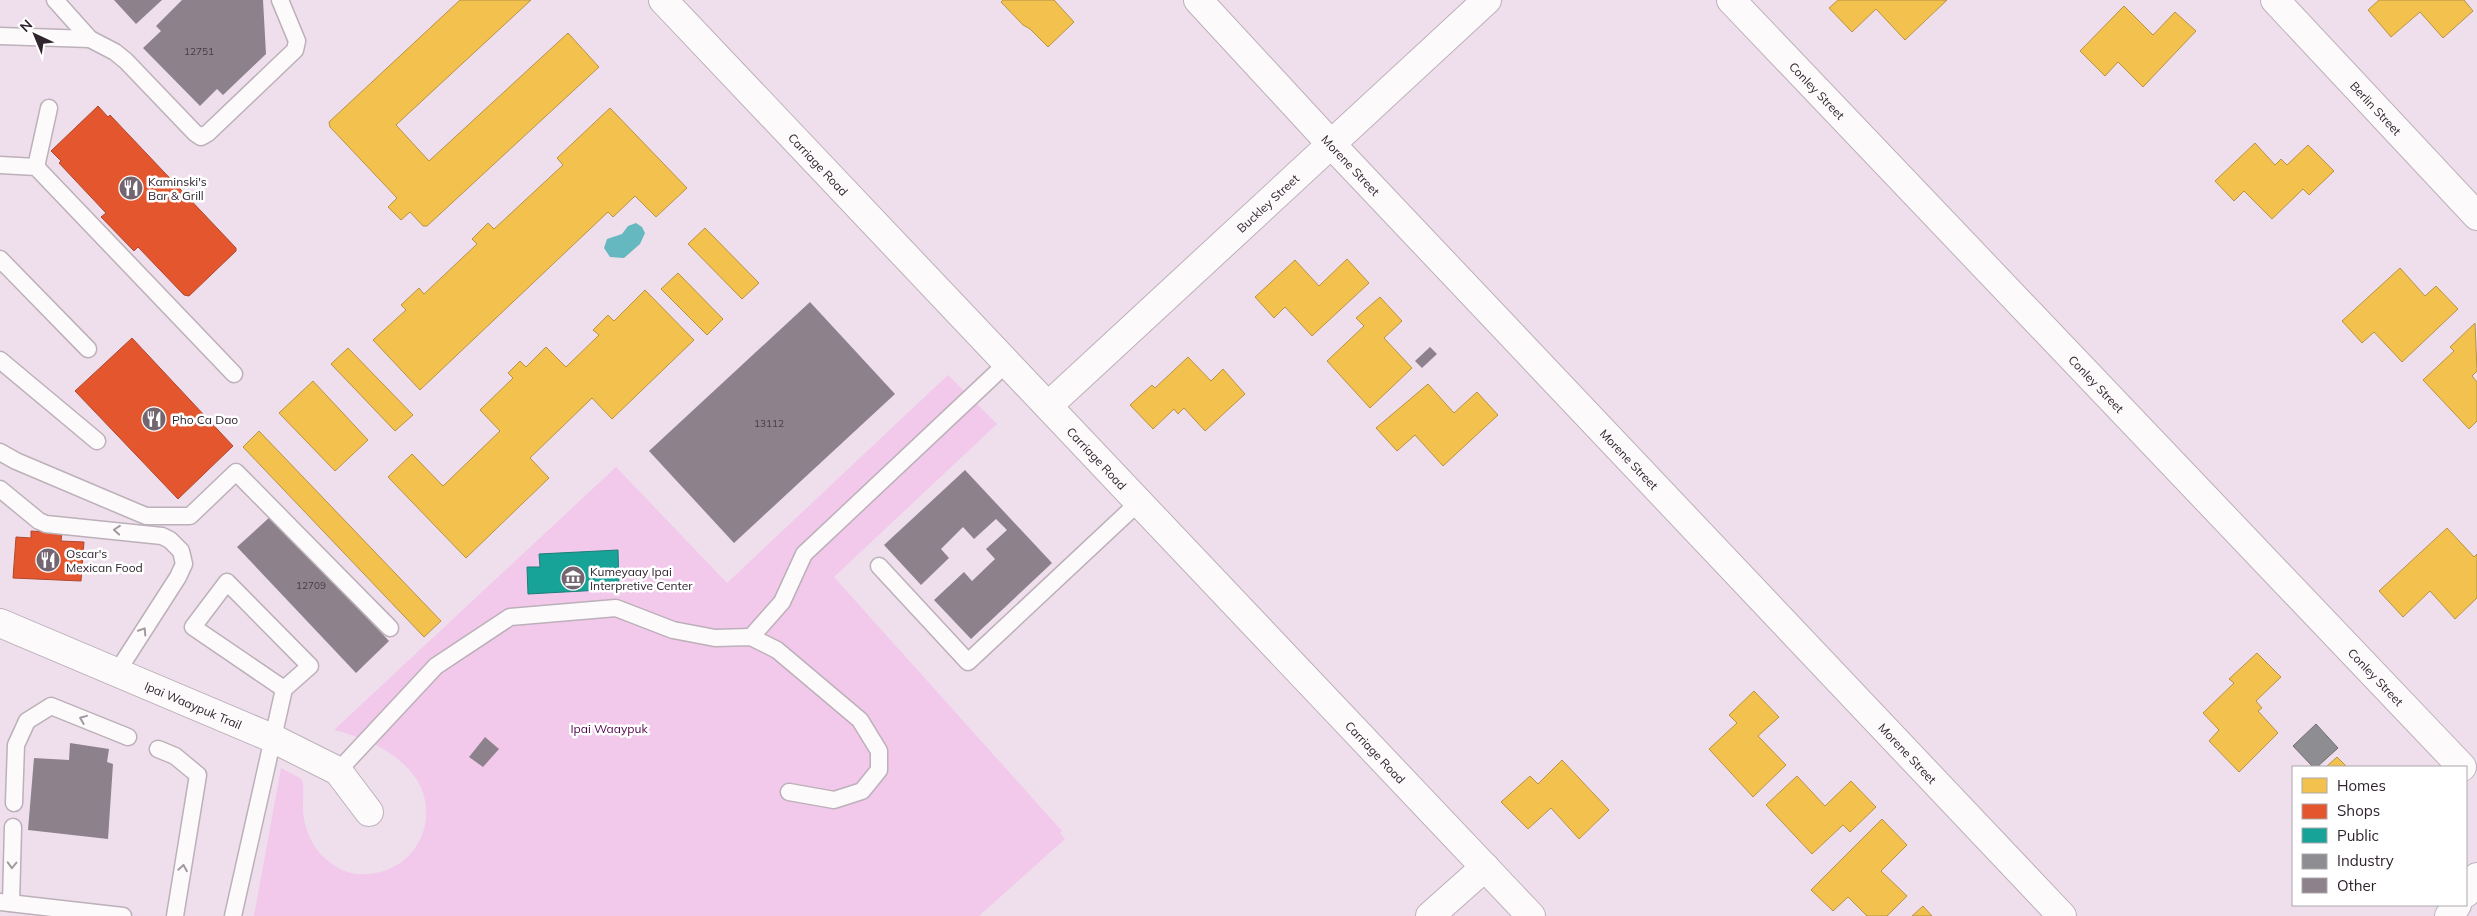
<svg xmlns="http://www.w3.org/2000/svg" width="2477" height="916" font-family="Mulish,sans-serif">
  <rect width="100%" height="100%" fill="#efdfec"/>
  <path fill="#f2c8eb" d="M948,375L997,424L834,577L1062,831L1060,833L1065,839L979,916H254L281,768L300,778L303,782C304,797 301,813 306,827C310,843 321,857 335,866C347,874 360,876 375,873C418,866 440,818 417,780C400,753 364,737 334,730L616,467L727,583Z"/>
  <polygon fill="#65b8c0" points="636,223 642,227 645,233 640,244 624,258 610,257 604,248 607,239 622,234 628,226"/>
  <g fill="#f2c14e" stroke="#b89244">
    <polygon points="460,0 531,0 396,125 429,161 568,33 599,67 427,226 423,226 410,212 401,220 388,207 397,198 330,127 329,122"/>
    <polygon points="1003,0 1054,0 1074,22 1048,47 1030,29 1023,25 1001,2"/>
    <polygon points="1838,0 1947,0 1905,40 1876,9 1852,32 1829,8"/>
    <polygon points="2379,0 2464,0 2473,11 2443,38 2420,12 2391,37 2368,10"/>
    <polygon points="2124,6 2153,35 2175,12 2196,31 2143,87 2118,62 2105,76 2080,51"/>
    <polygon points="610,108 687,188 656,217 635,196 613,217 608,212 420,390 373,340 406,310 401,305 419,288 424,294 477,244 472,239 488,223 494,229 563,165 557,158"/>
    <polygon points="2255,143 2275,165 2281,159 2287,165 2308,145 2334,171 2309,195 2303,189 2272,219 2244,191 2234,201 2215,181"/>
    <polygon points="705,228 759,283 742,299 688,244"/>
    <polygon points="1347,259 1369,283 1312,336 1285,307 1274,318 1255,297 1295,260 1319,286"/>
    <polygon points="2400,268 2425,296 2436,286 2458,309 2402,362 2374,332 2362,343 2342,321"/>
    <polygon points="678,273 723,319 707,335 661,289"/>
    <polygon points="645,290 694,340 612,419 592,398 530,458 549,478 466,558 388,477 412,454 443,486 500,431 480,410 513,378 508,373 520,361 526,367 546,347 566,367 599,335 593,330 608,315 614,321"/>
    <polygon points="1380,297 1402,321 1384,338 1412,368 1370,408 1327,361 1364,326 1356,318"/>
    <polygon points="2475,323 2477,371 2472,376 2477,382 2477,421 2469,429 2423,380 2454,351 2450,347"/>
    <polygon points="348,348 413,415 395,431 331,364"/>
    <polygon points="1188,357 1211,381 1223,369 1245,394 1205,431 1184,408 1178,414 1174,409 1153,429 1130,405 1152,385 1155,388"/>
    <polygon points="313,381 368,440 335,471 279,413"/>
    <polygon points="1428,384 1454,413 1477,392 1498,415 1443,466 1415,435 1397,451 1376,428"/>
    <polygon points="259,431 441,621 424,637 243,447"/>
    <polygon points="2447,528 2474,557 2477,554 2477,598 2455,619 2430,591 2403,617 2379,591"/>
    <polygon points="2257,653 2281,677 2256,701 2262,708 2258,711 2278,733 2239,772 2209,741 2219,730 2203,713 2234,683 2229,679"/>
    <polygon points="1754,691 1779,717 1758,736 1786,765 1753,797 1709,749 1737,723 1729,715"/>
    <polygon points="2337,757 2347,767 2326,767"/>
    <polygon points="1562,760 1609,810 1579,839 1551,808 1528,829 1501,802 1530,776 1538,784"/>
    <polygon points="1797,776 1825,806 1851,781 1876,807 1850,832 1843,825 1812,854 1766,805"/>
    <polygon points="1882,819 1907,845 1881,871 1907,896 1887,916 1867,916 1848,897 1833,911 1811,890"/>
    <polygon points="1923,906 1932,916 1912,916"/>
  </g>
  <g fill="#e4572e" stroke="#ae482e">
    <polygon points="98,106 108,117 110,115 236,248 236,251 189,296 184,295 138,247 134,251 101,217 106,213 59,163 61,161 51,151"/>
    <polygon points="132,338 233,446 178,499 75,391"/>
    <polygon points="31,531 62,533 61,541 84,542 81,581 13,578 16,537 31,538"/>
  </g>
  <polygon fill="#17a398" stroke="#1e7d78" points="618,550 619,589 528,594 527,567 540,567 539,554"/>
  <polygon fill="#8d8d92" stroke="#716e74" points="2316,724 2338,748 2317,767 2313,767 2293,746"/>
  <g fill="#8d828b">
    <polygon points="114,0 162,0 136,24"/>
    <polygon points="182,0 263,0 266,54 223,95 217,89 200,106 143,48 161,31 156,26"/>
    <polygon points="810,302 895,394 734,543 649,451"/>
    <polygon points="1430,347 1437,354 1422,368 1415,361"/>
    <polygon points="965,470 1052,563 971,639 934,600 964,572 972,581 995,559 986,549 1007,530 996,519 974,539 963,527 941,549 949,558 921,585 884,545"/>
    <polygon points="271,516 389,641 356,673 237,547"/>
    <polygon points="485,737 499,749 483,767 469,757"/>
    <polygon points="70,743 109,749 107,762 113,764 108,839 28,830 34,758 69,760"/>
  </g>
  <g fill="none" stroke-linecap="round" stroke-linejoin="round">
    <defs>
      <g id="lane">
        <polyline points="55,0 90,39 115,52 126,61 195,133 201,137 208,133 295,50 297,41 280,0"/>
        <polyline points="0,36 90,39"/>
        <polyline points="0,165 36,167 234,374"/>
        <polyline points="36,167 49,108"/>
        <polyline points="0,259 88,349"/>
        <polyline points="0,360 97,441"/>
        <polyline points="0,452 16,461 146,516 190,516 236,472 390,628"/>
        <polyline points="0,489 39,521 46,524 162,536 170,540 181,551 184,564 178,577 117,672"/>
        <polyline points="879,566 968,662 1139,502"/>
        <polyline points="751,637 782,602 804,554 1007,363"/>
        <polyline points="158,749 175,756 198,775 175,916"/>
        <polyline points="338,771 436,666 510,617 616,608 673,630 715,638 751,637 777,650 860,720 879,751 879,770 862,791 834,800 789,792"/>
        <polyline points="14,803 16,745 27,721 51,706 128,737"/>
        <polyline points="0,902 123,916"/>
        <polyline points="11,903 13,827"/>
        <polyline points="233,916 284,689 193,627 227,582 310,666 284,689"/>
      </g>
      <g id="street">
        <path id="s1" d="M1198,0L1331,144L2062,916"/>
        <path id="s2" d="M1731,0L2462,767"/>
        <path id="s3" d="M2275,0L2477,216"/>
        <path id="s4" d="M1048,406L1487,0"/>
        <path id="s5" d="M0,623L272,738L338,771L369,812"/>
        <polyline points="1430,916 1485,867"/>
      </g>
      <g id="secondary">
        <path id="s6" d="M663,0L1531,916"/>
        <polyline points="2466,893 2477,877"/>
        <polyline points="2449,916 2457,905"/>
      </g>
    </defs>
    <use href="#lane" stroke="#bcb0b9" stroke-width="19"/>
    <use href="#street" stroke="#bcb0b9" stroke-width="30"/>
    <use href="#secondary" stroke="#bcb0b9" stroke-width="30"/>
    <use href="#lane" stroke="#fdfafc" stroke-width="16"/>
    <use href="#street" stroke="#fdfafc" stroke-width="28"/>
    <use href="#secondary" stroke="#fdfafc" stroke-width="28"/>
  </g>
  <defs><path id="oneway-chevron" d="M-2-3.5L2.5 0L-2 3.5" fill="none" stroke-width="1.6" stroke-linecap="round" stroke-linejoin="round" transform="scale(1.25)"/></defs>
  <g stroke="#a19a9f">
    <use href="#oneway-chevron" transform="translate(117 530) rotate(-175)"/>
    <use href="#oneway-chevron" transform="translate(143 631) rotate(-57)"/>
    <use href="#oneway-chevron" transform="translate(83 719) rotate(-158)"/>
    <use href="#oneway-chevron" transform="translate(12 865) rotate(92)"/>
    <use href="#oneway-chevron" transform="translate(183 868) rotate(-81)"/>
  </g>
  <defs>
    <symbol id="restaurant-disc" viewBox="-11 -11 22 22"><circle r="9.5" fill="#736670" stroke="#fff"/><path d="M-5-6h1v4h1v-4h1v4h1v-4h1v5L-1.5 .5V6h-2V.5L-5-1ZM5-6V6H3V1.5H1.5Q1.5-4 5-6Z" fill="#fff"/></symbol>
    <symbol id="museum-disc" viewBox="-11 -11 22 22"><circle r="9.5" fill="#736670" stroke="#fff"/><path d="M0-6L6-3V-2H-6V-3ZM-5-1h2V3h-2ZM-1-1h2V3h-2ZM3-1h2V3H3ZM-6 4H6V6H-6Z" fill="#fff"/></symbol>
  </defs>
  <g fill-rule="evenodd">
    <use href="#restaurant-disc" x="117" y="174" width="28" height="28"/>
    <use href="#restaurant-disc" x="140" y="405" width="28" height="28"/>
    <use href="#restaurant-disc" x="34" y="546" width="28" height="28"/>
    <use href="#museum-disc" x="559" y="564" width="28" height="28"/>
  </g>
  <g text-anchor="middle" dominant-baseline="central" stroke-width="5" stroke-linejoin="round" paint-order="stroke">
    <g font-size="10" fill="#473c45">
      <text x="199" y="51">12751</text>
      <text x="769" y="423">13112</text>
      <text x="311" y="585">12709</text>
    </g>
    <g font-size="12" fill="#30252e" stroke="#fff">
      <text stroke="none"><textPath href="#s2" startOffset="125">Conley Street</textPath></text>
      <text stroke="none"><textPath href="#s3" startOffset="148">Berlin Street</textPath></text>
      <text stroke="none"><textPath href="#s6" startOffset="226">Carriage Road</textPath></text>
      <text stroke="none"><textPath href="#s1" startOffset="225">Morene Street</textPath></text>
      <text stroke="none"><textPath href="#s4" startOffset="299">Buckley Street</textPath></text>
      <text stroke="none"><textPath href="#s2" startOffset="530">Conley Street</textPath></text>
      <text stroke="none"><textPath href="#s6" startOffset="631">Carriage Road</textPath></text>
      <text stroke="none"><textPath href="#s1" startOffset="630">Morene Street</textPath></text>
      <text stroke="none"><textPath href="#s2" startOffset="935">Conley Street</textPath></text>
      <text stroke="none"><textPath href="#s5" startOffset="210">Ipai Waaypuk Trail</textPath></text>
      <text stroke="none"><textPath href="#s6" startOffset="1036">Carriage Road</textPath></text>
      <text stroke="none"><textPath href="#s1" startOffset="1035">Morene Street</textPath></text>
    </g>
    <g font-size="12" fill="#30252e" stroke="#fff" text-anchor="start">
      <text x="148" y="181">Kaminski's<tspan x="148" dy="14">Bar &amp; Grill</tspan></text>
      <text x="172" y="419">Pho Ca Dao</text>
      <text x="66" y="553">Oscar's<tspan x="66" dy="14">Mexican Food</tspan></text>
      <text x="590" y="571">Kumeyaay Ipai<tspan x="590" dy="14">Interpretive Center</tspan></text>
    </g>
    <g font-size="12" fill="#52044d" stroke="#fff">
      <text x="609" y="728">Ipai Waaypuk</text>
    </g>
  </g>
  <rect x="2292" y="766" width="175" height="140" fill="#ffffff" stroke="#aca8ab"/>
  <rect x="2302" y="778" width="25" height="15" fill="#f2c14e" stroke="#aca8ab"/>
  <text x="2337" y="791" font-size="15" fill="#30252e">Homes</text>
  <rect x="2302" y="804" width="25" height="15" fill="#e4572e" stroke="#aca8ab"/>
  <text x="2337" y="816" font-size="15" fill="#30252e">Shops</text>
  <rect x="2302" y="828" width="25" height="15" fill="#17a398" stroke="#aca8ab"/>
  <text x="2337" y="841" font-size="15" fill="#30252e">Public</text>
  <rect x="2302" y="854" width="25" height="15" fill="#8d8d92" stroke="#aca8ab"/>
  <text x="2337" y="866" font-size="15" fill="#30252e">Industry</text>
  <rect x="2302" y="878" width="25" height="15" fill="#8d828b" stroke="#aca8ab"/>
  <text x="2337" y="891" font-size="15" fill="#30252e">Other</text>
  <g transform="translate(35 35) rotate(316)" stroke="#ffffff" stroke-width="4" paint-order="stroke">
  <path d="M0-4L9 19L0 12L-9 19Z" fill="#30252e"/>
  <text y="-8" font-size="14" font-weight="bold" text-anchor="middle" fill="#30252e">N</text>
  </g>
</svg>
